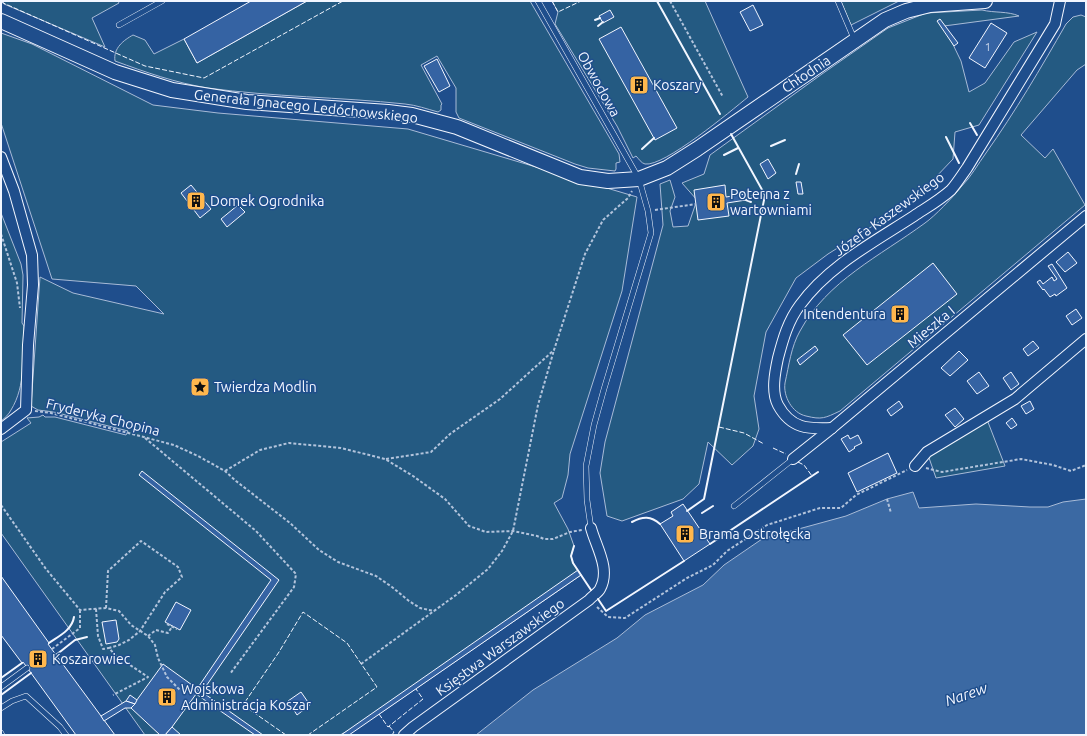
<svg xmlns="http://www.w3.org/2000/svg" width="1087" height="736" font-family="Ubuntu,sans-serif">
  <rect width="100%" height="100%" fill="#1f4e8c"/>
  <g fill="#245a82" stroke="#a8bbd7">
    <polygon points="3,1 118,1 119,3 92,18 105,47 4,4"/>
    <path d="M307,1H530L619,154L620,162L616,163V169L615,171L588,168L575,164L459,118L456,112V88L437,56L421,65L442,104L441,105V110L438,112C427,109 416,105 405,104C340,97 273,97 208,88C176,83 145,72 115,61C113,48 124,40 133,35L145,40L154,54L184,39L197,63Z"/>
    <path d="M552,1H705L748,97C731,111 664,167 645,164C641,163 639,159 636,156L633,158L617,126L555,24L558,12Z"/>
    <polygon points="841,1 899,1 851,25"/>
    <path d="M982,10C994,13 1008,11 1019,16L944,26L961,61L969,92L985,83L1014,42L1037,32L979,125L955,132L953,159L914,200L828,254L796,278L766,332L754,396L759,429L753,446L732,465L708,442L699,484L683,499L622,521L607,516L600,473L605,442L663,225L660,184L670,180L675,197L670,211L673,227L688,226L697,200L682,183L704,174L710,155L822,74L888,28L926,13Z"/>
    <path d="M1081,15L1086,17V64L1077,70L1021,135L1045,158L1053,149L1085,205L840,411C825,418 822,420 806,416C792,413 783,396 785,383C789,365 791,347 800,331C827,281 880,256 925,223C935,216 953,197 961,187C971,177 978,164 986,153C1015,112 1041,68 1066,24L1073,17Z"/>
    <polygon points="1,33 32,44 153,105 218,113 408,129 637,197 622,291 570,454 568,475 562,498 554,503 568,529 574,546 571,556 573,563 581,575 379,714 340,735 145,735 1,533 1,442 31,423 27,418 39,417 43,415 45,417 55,417 126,435 128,431 54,412 38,410 31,406 40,277 73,293 164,314 136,286 52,279 1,123"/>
    <path d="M1,213L21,264L23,275L22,323L24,326C23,354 26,386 11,410C9,414 5,418 1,421Z"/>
    <polygon points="986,417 1005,466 936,478 927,452"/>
  </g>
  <polygon fill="#3b69a3" stroke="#a8bbd7" points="913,492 919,508 976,504 1030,507 1048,507 1063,502 1086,499 1086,735 476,735 533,690 617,638 645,615 703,585 724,565 762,539 846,516 887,499"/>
  <g fill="#3563a3" stroke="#f2f6ff">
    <polygon points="251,1 307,1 197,63 184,39"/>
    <polygon points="753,5 763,25 750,31 740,12"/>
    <polygon points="610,10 614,17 603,23 599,16"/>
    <polygon points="940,19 958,43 954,46 937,21"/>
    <polygon points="991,23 1007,33 985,68 969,58"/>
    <polygon points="621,27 677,128 655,140 599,39"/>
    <polygon points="437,59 450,86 439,92 424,66"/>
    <polygon points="768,159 776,173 768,179 760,164"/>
    <polygon points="796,182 801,182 803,194 798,194"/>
    <polygon points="191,185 211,209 200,218 181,193"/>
    <polygon points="725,185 726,197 745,194 746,200 727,203 729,216 698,220 694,190"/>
    <polygon points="238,205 245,212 227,227 221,219"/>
    <polygon points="1068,252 1077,263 1065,272 1056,262"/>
    <polygon points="933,263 957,294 867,365 843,335"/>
    <polygon points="1052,264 1067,288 1056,296 1055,294 1050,297 1044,289 1043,290 1037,282 1040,280 1043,284 1052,277 1054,281 1057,279 1048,266"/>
    <polygon points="1076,309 1082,318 1072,325 1066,316"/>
    <polygon points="1033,341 1039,348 1028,356 1023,349"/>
    <polygon points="815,346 818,350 800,365 797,360"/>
    <polygon points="959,351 968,360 950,376 941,368"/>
    <polygon points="979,372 989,386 977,394 967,381"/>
    <polygon points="1011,372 1019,384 1011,390 1003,378"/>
    <polygon points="899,401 903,407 891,416 887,410"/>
    <polygon points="1030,401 1034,409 1026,414 1021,406"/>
    <polygon points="955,408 964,419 955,427 945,415"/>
    <polygon points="1012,418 1017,425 1011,429 1006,423"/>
    <polygon points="848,435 850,439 858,435 862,443 854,447 855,448 849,452 841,439"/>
    <polygon points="888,453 897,473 857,492 848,473"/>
    <polygon points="142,471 279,580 202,692 263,735 255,735 196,694 199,690 197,689 271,580 139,475"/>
    <polygon points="683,504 710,544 684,561 660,524 673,516 671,512"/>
    <polygon points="578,570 581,575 349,735 341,735"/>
    <polygon points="1,576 49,643 48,644 115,735 76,735 23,662 22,663 1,635"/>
    <polygon points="176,602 191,610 180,630 165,622"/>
    <polygon points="116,620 119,639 117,642 106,644 102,622"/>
    <polygon points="163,664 199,690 172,727 165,735 160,735 131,708"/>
    <polygon points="301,692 310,705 297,715 288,701"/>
    <polygon points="130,695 137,700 135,704 126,701"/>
    <polygon points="126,701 135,704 131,708 125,708 104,721 101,716"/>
    <polygon points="172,727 181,735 165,735"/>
  </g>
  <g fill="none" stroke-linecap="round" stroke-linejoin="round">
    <defs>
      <g id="lane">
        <polyline points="538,1 639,179 648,211 651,233 604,389 594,425 586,466 587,500 591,528"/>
        <polyline points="838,1 855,41"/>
        <polyline points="119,25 162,1"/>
        <polyline points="734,506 793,459"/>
        <polyline points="1,687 27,668"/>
        <polyline points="1,708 12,701 26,696 60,727 66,735"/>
        <polyline points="1,733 2,735"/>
      </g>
      <g id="street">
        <polyline points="1,157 14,191 32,255 33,285 28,345 26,410 1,429"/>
        <path d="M832,428C808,429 791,429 778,405C771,392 775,372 778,358C783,339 788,321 800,305C828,266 874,242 914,216C926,208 940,200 951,190C957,183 962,175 967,168L1055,24L1060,1"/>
        <polyline points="793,459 832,428 1086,216"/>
        <polyline points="915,466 927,452 1015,399 1086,339"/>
        <path d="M404,735L413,727L589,600C592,596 598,593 600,589C611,569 596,547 591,528"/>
      </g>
      <polyline id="secondary" points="1,21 115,72 172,90 247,102 388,112 412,115 457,127 580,177 608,181 639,179 667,168 697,149 885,20 906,11 930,5 985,1"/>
    </defs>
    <use href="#lane" stroke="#f2f6ff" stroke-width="6"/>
    <use href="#street" stroke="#f2f6ff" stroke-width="12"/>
    <use href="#secondary" stroke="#f2f6ff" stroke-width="16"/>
    <g stroke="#b3c4dc" stroke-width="2" stroke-dasharray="3 2" stroke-linecap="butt">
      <polyline points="670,1 723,97"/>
      <polyline points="746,197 759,195"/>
      <polyline points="655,210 696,204"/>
      <polyline points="1,234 17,283 20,308"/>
      <polyline points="35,411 51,413 94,424 174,445 198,456 225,471 236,481 290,523 319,550 338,562 376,576 392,587 409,601 420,608 434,611"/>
      <polyline points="145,438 256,531 296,574 294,587 230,674"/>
      <polyline points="386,459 431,452 450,434 500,399 554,350 585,254 603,220 628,198 632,191"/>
      <polyline points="926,468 942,472 1021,459 1053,465 1071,471 1086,465"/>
      <polyline points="225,471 260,450 289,443 341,448 385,459 413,476 445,499 469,526 486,532 513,531 537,536 544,539 553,539 570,532 582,530"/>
      <polyline points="887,499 891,513"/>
      <polyline points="1,505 46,569 80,610 106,608 119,611 131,625 148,636 155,645 158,658 167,677 180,690"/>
      <polyline points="597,607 608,617 625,618 687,578 713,565 727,551 767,525 820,508 841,508 856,495 907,470"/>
      <polyline points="106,608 108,571 141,541 178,567 182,577 165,592 140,631 129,640 119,645 109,648 115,655 148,677 113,695"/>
      <polyline points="96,609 98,636 103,649 109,648"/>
      <polyline points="167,624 177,629"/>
      <polyline points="148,636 156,630 168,633 172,627"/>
      <polyline points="52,649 80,628 80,610"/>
      <polyline points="361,664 456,595 488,569 502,551 513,531 538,405 554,350"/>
    </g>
    <use href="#lane" stroke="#1f4e8c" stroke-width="5"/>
    <use href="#street" stroke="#1f4e8c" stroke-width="10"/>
    <use href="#secondary" stroke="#1f4e8c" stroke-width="14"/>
    <g stroke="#f2f6ff" stroke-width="1" stroke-dasharray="5 2" stroke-linecap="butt">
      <polyline points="552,1 558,12 581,1"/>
      <polyline points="1,2 145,66 204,78 343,1"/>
      <polyline points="719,427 744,433 764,444"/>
      <polyline points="773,448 786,454"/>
      <polyline points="798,462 804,465 812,476"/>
      <polyline points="379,714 388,727 423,699 416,689"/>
      <polyline points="389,726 394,732 392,735"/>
      <polyline points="286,735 243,705 279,652 303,612 347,643 377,687 308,735"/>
    </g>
    <g stroke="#f2f6ff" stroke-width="2">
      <polyline points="657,1 720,114"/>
      <polyline points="595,20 600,18"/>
      <polyline points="598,26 603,22"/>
      <polyline points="970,123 977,135"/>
      <polyline points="946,137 959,163"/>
      <polyline points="771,146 785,140"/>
      <polyline points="642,149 654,138"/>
      <polyline points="724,155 738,148"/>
      <polyline points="796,174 799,164"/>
      <polyline points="745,194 749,190"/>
      <polyline points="746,200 751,202"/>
      <polyline points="687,511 704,499 765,195 731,134"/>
      <polyline points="702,513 713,506"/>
      <path d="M632,522C643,516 651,516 660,524"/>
      <polyline points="710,544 818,472"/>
      <polyline points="574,546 571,556 573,563 591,590"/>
      <polyline points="598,599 606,611 684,561"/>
      <path d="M49,643C59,636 72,630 74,617"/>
      <polyline points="56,655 75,640 87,637"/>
      <polyline points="1,678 22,663"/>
      <polyline points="1,695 31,673"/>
    </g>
  </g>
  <defs>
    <symbol id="building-square" viewBox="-11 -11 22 22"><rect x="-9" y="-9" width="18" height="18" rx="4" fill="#ffb74d" stroke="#1f4e8c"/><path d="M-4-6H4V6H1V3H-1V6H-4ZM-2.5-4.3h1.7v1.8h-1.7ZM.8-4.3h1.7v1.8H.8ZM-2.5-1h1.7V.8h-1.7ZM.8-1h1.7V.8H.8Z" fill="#111"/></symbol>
    <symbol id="sight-square" viewBox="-11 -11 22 22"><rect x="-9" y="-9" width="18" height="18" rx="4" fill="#ffb74d" stroke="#1f4e8c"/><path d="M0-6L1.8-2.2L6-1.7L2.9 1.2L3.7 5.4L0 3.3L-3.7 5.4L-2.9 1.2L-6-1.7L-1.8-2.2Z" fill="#111"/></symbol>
  </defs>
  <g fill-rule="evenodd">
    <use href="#building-square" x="628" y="74" width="22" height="22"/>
    <use href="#building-square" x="185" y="190" width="22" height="22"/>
    <use href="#building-square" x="705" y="191" width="22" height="22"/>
    <use href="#building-square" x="889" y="303" width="22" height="22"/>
    <use href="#sight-square" x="189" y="376" width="22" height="22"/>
    <use href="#building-square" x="674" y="523" width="22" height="22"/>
    <use href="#building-square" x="27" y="648" width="22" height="22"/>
    <use href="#building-square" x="156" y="686" width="22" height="22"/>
  </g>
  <g text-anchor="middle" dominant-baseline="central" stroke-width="3" stroke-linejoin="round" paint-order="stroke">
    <g font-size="12" fill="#c3d1e8">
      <text x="988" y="46">1</text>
    </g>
    <g font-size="14" fill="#f2f6ff" stroke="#1f4e8c">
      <text transform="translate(806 74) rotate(-34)">Chłodnia</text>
      <text transform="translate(599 84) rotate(61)">Obwodowa</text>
      <text transform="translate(306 106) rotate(6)">Generała Ignacego Ledóchowskiego</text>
      <text transform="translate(889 214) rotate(-36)">Józefa Kaszewskiego</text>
      <text transform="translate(931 327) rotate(-40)">Mieszka I</text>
      <text transform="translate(103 417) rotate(14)">Fryderyka Chopina</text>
      <text transform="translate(500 647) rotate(-36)">Księstwa Warszawskiego</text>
    </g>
    <g font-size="14" fill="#f2f6ff" stroke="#1f4e8c" text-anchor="start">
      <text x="653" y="85">Koszary</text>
      <text x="730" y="194">Poterna z<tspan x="730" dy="16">wartowniami</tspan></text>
      <text x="210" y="201">Domek Ogrodnika</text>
      <text x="886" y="314" text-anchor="end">Intendentura</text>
      <text x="214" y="387">Twierdza Modlin</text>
      <text x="699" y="534">Brama Ostrołęcka</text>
      <text x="52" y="659">Koszarowiec</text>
      <text x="181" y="689">Wojskowa<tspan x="181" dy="16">Administracja Koszar</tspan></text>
    </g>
    <g font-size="15" font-style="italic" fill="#f2f6ff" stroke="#1f4e8c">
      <text transform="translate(966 694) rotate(-19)">Narew</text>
    </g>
  </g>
  <rect width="1087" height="736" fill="none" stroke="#f2f6ff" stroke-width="4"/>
</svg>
